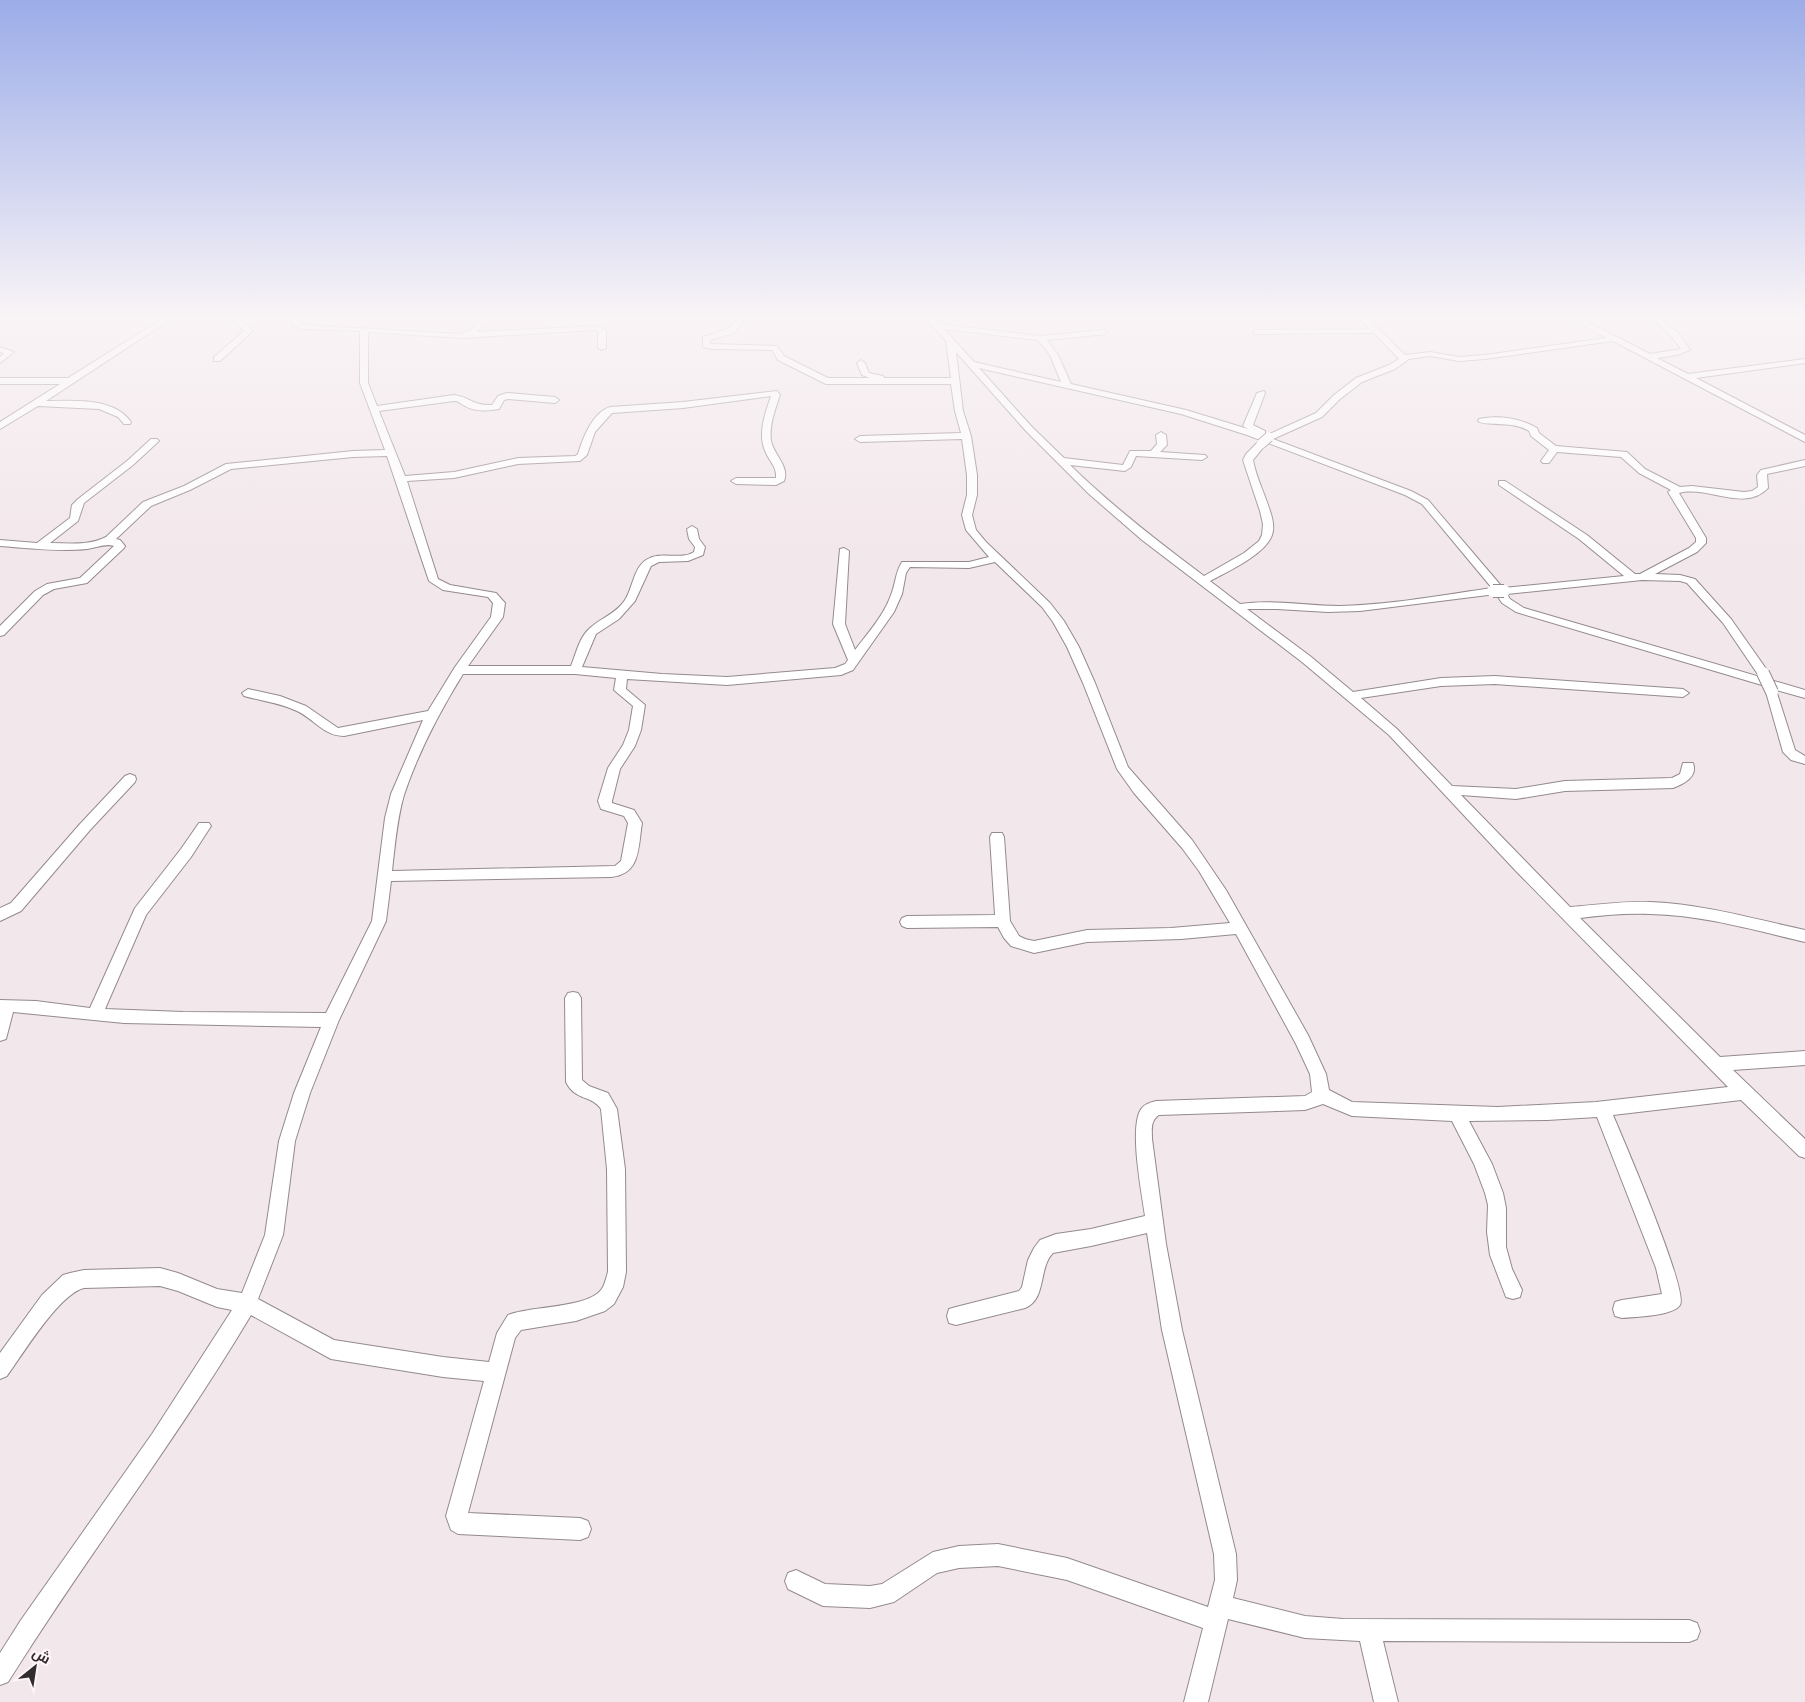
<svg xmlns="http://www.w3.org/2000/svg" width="1805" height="1702" font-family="'Zilla Slab',Cairo,serif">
  <rect width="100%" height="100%" fill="#f2e7eb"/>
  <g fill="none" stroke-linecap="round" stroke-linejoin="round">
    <defs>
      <g id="street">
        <path d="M165,317H174L46,401C73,401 114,397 131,422L130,424H124L118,417L99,409L38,406L0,429V422L60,384H0V378H68Z"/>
        <polygon points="232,317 240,317 253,331 220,361 214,361 214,357 244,331"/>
        <path d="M295,317H303L299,323L303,325L461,334L470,330L483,317H491L477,332L595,326L606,330V348L602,350L598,348V331L595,330L462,338L368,332V383L377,406L454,395C470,397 473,406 492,405L498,396L507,393L555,397L559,400L555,403L508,399L504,400L499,409C488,411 475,412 465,406C460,404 460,401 454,401L379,411L405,476L454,472L518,458L575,456L578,454C583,438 592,413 610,407L683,402L777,391L780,395C775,410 769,425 771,441C774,455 790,467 784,481L776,485L736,484L731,481L736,478H776C777,467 770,462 766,453C757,435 765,414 771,396L683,408L612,413L595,432L587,455L580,461L518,464L454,478L407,481L438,579L450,585L496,593L505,603L503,617L468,666H571C576,654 579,638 589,629C600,618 616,614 625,600C633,588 633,569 646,560C661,550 680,561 694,552L695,547L689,539L687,529L692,526L697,529L699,539L705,547L703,555L688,561L659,562L651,566L635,601L619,619L596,634L582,667L662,674L727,677L835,668L845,664L848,660L833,624L840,549L844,548L849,551L845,624L855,650C868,633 884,615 891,595C896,583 895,573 902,562H969L989,557L966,530L962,515L967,495V475L962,439L860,442L855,439L860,436L961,433L955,411L951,384H826L778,360L772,350L713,349L703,347V337L728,329L738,317H746L734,333L710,340V344L777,346L784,356L828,378H870L862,375L857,363L861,360L865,363L869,373L883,376L884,378H951L946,341L925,317H933L939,324L1041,336L1103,330L1107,332L1106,334L1047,340L1058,355L1071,384L1186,410L1248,429L1243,426L1257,393L1264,391L1265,393L1253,425L1265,431V436L1316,413L1334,395L1356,378L1389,365L1399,359L1374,333L1254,334L1253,332L1257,330L1369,329L1358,317H1366L1405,355L1430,352L1459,357L1485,355L1606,338L1569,317H1578L1650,354L1681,349L1672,337L1651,317H1659L1678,333L1690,350L1677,355L1657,358L1688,374L1805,359V363L1696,378L1805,435V442L1613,341L1485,359L1459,361L1430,356L1409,359L1395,369L1362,382L1340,399L1322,417L1273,439L1411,491L1428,500L1503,588L1624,576L1579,539L1499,485V481H1505L1587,535L1635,574H1640L1689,548L1696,542V538L1668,492L1671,490L1639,473L1621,457L1557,452L1549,463H1543L1541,461L1549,450L1531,436L1529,431C1512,420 1486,427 1478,421L1479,419C1498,415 1520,418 1537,428L1539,433L1556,446L1627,452L1645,469L1680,487L1692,486L1744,492L1752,491L1758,487L1757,475L1761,470L1805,460V466L1767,474L1768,488C1744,513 1707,485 1679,493L1706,538V543L1697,552L1655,574L1680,575L1695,579L1731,619L1769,673L1767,676H1759L1723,623L1687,583L1680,581L1642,580L1507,594L1510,599L1524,608L1805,690V698L1776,690L1795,750L1805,756V764L1791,760L1783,752L1766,692L1772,688L1516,612L1502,603L1496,594L1360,611L1328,612L1277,609H1247L1310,656L1353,692L1441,678L1495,676L1683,689L1689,693L1683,697L1495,684L1441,686L1361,698L1397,729L1452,786L1516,789L1565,781L1672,778L1680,774L1683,763H1693C1698,777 1684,784 1673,788L1565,791L1516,799L1461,795L1570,907C1597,905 1623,901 1650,902C1703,904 1754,919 1805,930V942C1754,930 1702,915 1650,914C1626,913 1603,915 1580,918L1720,1057L1805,1051V1065L1733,1070L1805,1139V1158L1799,1156L1741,1100L1613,1115C1623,1139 1689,1291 1680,1305C1673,1316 1635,1317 1622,1318L1615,1316L1613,1309L1615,1302L1622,1300L1662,1294L1656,1268L1597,1117L1547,1120L1469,1121L1492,1164L1503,1193L1506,1208V1247L1512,1269L1522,1290L1520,1297L1513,1299L1506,1297L1490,1255L1487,1232L1488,1205L1485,1193L1474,1164L1452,1121L1352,1116L1323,1104L1305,1110L1159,1115C1150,1121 1152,1130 1152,1139L1166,1244L1182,1330L1236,1554L1237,1580L1233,1598L1305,1616L1343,1619L1689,1620L1697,1623L1700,1631L1697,1639L1689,1642L1383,1641L1398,1702H1374L1360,1641L1305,1638L1228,1619L1208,1702H1184L1203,1628L1067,1580L998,1566L959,1568L937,1573L894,1602L870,1608L823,1606L788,1589L785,1581L788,1573L796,1570L825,1584L870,1586L882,1584L933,1552L959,1546L998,1544L1067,1558L1208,1607L1215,1580L1214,1554L1162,1330L1147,1233L1091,1246L1053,1253C1038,1268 1047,1299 1025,1308L956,1325L949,1323L947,1316L949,1309L956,1307L1019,1291L1022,1287L1028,1260L1034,1248L1040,1240L1056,1234L1091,1229L1145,1216C1142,1194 1128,1124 1142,1108C1145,1104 1152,1102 1156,1101L1305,1096L1312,1092L1310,1074L1296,1044L1236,934L1181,939L1087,942L1034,953L1011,946L1004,938L998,927L907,928L902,926L900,922L902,918L907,916L995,915L990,837L992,833H1002L1004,837L1010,921L1019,936L1025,939L1034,941L1087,930L1171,928L1230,923L1199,871L1182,848L1134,793L1117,769L1083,683L1067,647L1053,622L1042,607L995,562L969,568L910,567L906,573L902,594L894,612L853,670L841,675L727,685L627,679L626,689L645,705L641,730L635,746L620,769L612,801V803L634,810L642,823C638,847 641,874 611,877L391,881L386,921L339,1020L310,1093L295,1141L283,1235L258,1299L334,1340L443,1357L489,1362L497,1333L508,1315C531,1306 587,1308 601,1290C605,1285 606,1278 608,1272L607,1169L601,1109C592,1095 575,1101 566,1082L565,998L568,993L573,992L578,993L581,998L582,1080L589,1086L608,1093L617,1109L625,1169L626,1272L623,1287L614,1304L605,1311L576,1321L521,1330L515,1338L468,1513L580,1518L588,1521L591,1529L588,1537L580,1540L458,1534L451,1530L446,1516L484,1381L443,1377L331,1359L251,1315C176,1441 86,1557 8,1682L0,1685V1653L21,1620L152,1434L232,1310L217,1307L178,1291L160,1286L84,1288C59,1294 23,1354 7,1376L0,1379V1353L42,1295L63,1275L70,1273L84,1270L160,1268L178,1273L217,1289L242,1293L265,1235L279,1141L294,1093L321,1027L124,1023L13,1012L6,1039L0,1041V1000L36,1001L90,1008L135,908L181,849L199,823H209L211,826L191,857L146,915L105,1009L183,1012L326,1013L372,921L385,818L391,794L423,720L344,736C324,736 314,719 297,711C280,703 262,701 244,696L242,693L248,689L280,696L306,706L338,728L428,711L455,667L491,617L493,603L488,597L443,590L429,581L387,456L353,457L231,469L190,490L151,506L116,539L120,540L125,546L124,548L87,583L54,589L43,595L4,635L0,636V626L35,591L47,584L80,578L114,546C106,543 96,548 87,549C59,552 28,548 0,546V540L37,543L70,518L72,505L78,499L127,461L151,439H157L159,441L133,465L84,503L78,521L50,543C69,543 89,546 106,537L143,502L184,486L226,464L353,451L385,450L360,383V331L301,329L291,324ZM944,329L1038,340L1050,355L1061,382L974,362ZM956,352L1026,431L1089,494L1142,540L1302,662L1389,735L1515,870L1728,1087L1596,1102L1498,1107L1352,1102L1329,1090L1326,1074L1308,1035L1226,890L1192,840L1128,767L1095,683L1079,647L1064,621L1050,603L986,542L976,530L972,515L977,495V475L971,436L963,411ZM979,368L1181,414L1247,435L1405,495L1422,504L1492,588C1442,595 1390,605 1339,606C1306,606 1273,599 1240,604L1210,581C1227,572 1266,554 1272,535C1275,527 1272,516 1269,508C1264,492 1256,477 1253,460L1266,444L1264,442H1258L1246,454L1243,460L1260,511L1263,524L1262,535L1259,541L1244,553L1204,576C1157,541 1112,506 1070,465L1125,471L1131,467L1136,456L1202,460L1207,457L1205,455L1160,452L1167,445L1166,435L1161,432L1156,435L1157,444L1151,451H1130L1123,465L1064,458L1032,427ZM463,674H575L616,678L614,690L633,706L629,730L623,745L608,768L598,801L601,809L624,816L628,823L621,861L615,866L392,871C395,845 397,819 404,795C418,753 440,711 463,674Z"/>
        <polygon points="0,347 14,352 0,363 0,357 4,353 0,352"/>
        <polygon points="130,774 135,776 136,779 135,782 90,830 21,911 0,921 0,908 11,903 80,824 125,776"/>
      </g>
    </defs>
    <use href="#street" stroke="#948a8d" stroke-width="2"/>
    <use href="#street" fill="#fff" fill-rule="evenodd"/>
    <defs>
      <polyline id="street-bridge-far1" points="1261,444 1269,437"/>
      <g id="street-bridge">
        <polyline points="1493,591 1504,591"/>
        <polyline points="1763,673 1772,692"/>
      </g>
    </defs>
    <use href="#street-bridge-far1" stroke="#948a8d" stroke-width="11" stroke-linecap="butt"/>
    <use href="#street-bridge" stroke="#948a8d" stroke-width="14" stroke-linecap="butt"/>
    <use href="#street-bridge-far1" stroke="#fff" stroke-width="9"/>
    <use href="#street-bridge" stroke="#fff" stroke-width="12"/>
  </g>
  <linearGradient id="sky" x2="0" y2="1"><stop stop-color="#9bace8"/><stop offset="0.57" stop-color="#f9f4f6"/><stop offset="1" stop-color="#f9f4f6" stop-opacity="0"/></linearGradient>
  <rect width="1805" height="555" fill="url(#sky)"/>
  <g transform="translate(35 1667) rotate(30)" stroke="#fef5f8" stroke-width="4" paint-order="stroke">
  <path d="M0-4L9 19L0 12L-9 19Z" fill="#312d2e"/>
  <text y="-8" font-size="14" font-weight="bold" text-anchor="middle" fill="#312d2e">ش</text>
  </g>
</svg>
